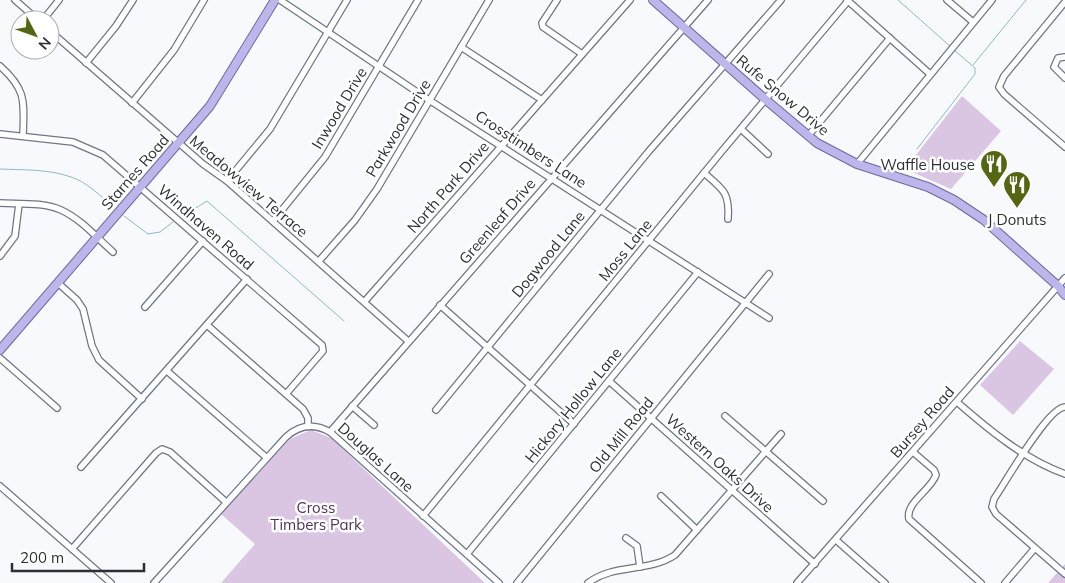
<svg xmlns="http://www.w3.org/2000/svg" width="1065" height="583" font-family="Mulish,sans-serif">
  <rect width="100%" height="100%" fill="#f7f9fc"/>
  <g fill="#dac6e3">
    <polygon points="962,96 1001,131 951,189 905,169"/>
    <polygon points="1020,341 1054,369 1013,415 980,385"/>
    <polygon points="311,430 331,438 485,583 221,583 255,544 221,514 290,439"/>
    <polygon points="1065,564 1065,583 1048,583"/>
  </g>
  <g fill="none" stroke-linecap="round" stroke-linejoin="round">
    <g stroke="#8ebbc0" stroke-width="1">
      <polyline points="898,0 951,47"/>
      <polyline points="973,65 1026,0"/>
      <polyline points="917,149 975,74 975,68 954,50"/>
      <path d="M0,169C23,170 49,169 71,177C87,182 100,196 113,206"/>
      <polyline points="185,215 207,201 344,321"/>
      <polyline points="124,216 148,234 160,232 173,222"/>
    </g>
    <defs>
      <g id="minor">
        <polyline points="15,0 38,20"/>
        <polyline points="280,0 429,100 769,318"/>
        <polyline points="557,0 542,23 543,27 582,54"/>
        <polyline points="847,0 930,74"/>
        <polyline points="947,0 973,22"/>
        <polyline points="1065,2 1004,76 999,87 1004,94 1065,147"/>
        <polyline points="43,20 59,0"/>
        <polyline points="50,31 203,164 227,181 408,341"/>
        <polyline points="461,47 542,100"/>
        <polyline points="1065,57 1058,58 1054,67 1065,78"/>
        <polyline points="86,63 116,26 133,0"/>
        <path d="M0,66C27,90 24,102 23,136"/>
        <polyline points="132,103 174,50 204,0"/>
        <polyline points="741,129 768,154"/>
        <polyline points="0,134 73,142 103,155 322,345 323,351 286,394"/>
        <polyline points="808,136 890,38"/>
        <polyline points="857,164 992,0"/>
        <path d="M704,173C723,189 730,193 728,219"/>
        <polyline points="227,181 270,129 347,0"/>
        <path d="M0,203C19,204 44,202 61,210C81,219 97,238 113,252"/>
        <polyline points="273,221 325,157 418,0"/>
        <polyline points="0,256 15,236 19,204"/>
        <polyline points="319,261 355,220 377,189 489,0"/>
        <polyline points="58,283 77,300 83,309 92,346 99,360 142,399"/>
        <polyline points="365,301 630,0"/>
        <polyline points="440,305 574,424"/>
        <polyline points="145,307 203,241"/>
        <polyline points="207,325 303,409 308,418 308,426"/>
        <polyline points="0,358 57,408"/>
        <polyline points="167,371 267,458"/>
        <polyline points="609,381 815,564"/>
        <path d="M957,402C989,430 1024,459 1065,474"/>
        <polyline points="352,406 374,425"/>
        <path d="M1065,407C1048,407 1005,483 994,499L992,507L996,514L1065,574"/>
        <polyline points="436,410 649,151 781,0"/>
        <polyline points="725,416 823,501"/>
        <polyline points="330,432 708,0"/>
        <path d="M913,452L934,470L936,475C931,490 905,503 909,519L981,583"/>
        <polyline points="81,467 247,279"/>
        <polyline points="0,486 111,583"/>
        <polyline points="661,496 697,530"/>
        <polyline points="423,516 722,151 848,1"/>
        <polyline points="626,538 637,546 640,567"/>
        <polyline points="836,540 885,583"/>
        <polyline points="72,549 156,453 162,449 170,452 226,502"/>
        <polyline points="467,554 698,272"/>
        <path d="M154,583L286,437C299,425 314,423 330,432L499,583"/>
        <polyline points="517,583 769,274"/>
        <path d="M588,583C614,563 648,573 675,555L781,434"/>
        <polyline points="797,583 1065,278"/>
        <polyline points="1005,583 1035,548"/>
      </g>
      <g id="major">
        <polyline points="653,0 766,100 817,143 857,164 928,187 954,200 984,220 1058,286 1065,295"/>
        <polyline points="0,350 210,106 275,0"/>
      </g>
    </defs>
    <use href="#minor" stroke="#6e7787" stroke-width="8"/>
    <use href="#major" stroke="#6d67a3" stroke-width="10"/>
    <use href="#minor" stroke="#fff" stroke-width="5.5"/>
    <use href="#major" stroke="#bcb6eb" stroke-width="8"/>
  </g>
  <defs>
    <symbol id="restaurant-pin" viewBox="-11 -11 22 30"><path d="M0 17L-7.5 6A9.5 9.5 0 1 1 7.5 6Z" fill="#536713" stroke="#fff"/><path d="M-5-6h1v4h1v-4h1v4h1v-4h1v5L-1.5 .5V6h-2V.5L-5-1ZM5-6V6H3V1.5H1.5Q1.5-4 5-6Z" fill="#fff"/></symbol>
  </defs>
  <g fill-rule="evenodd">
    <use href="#restaurant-pin" x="978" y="148" width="32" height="43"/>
    <use href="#restaurant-pin" x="1001" y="169" width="32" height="43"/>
  </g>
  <g text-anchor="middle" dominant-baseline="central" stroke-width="5" stroke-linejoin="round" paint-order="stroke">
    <g font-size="15" fill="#2b2f36" stroke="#fff">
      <text transform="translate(783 95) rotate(40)">Rufe Snow Drive</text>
      <text transform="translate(339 108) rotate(-59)">Inwood Drive</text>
      <text transform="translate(398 128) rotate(-59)">Parkwood Drive</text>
      <text transform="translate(531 149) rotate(33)">Crosstimbers Lane</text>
      <text transform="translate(135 172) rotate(-49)">Starnes Road</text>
      <text transform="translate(249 186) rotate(40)">Meadowview Terrace</text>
      <text transform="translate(448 187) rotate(-49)">North Park Drive</text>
      <text transform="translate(497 221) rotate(-49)">Greenleaf Drive</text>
      <text transform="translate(206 227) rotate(41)">Windhaven Road</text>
      <text transform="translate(625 250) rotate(-51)">Moss Lane</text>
      <text transform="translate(548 254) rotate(-51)">Dogwood Lane</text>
      <text transform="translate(573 405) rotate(-51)">Hickory Hollow Lane</text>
      <text transform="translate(922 422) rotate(-49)">Bursey Road</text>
      <text transform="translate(621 435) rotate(-51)">Old Mill Road</text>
      <text transform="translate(376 457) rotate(42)">Douglas Lane</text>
      <text transform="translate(720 463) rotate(42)">Western Oaks Drive</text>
    </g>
    <g font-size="15" fill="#2b2f36" stroke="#fff" text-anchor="end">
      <text x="975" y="164">Waffle House</text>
      <text x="1017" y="219" text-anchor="middle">J Donuts</text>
    </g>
    <g font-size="15" fill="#50325c" stroke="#fff">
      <text x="316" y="507">Cross<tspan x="316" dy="17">Timbers Park</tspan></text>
    </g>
  </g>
  <g transform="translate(35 35) rotate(131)"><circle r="24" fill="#ffffff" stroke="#aaacaf"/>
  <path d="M0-4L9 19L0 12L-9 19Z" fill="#536713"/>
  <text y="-8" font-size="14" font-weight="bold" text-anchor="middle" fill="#2b2f36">N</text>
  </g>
  <path d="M12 563v8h132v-8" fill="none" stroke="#2b2f36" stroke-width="2.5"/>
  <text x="20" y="563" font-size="15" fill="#2b2f36" stroke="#ffffff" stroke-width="4" paint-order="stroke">200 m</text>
</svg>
